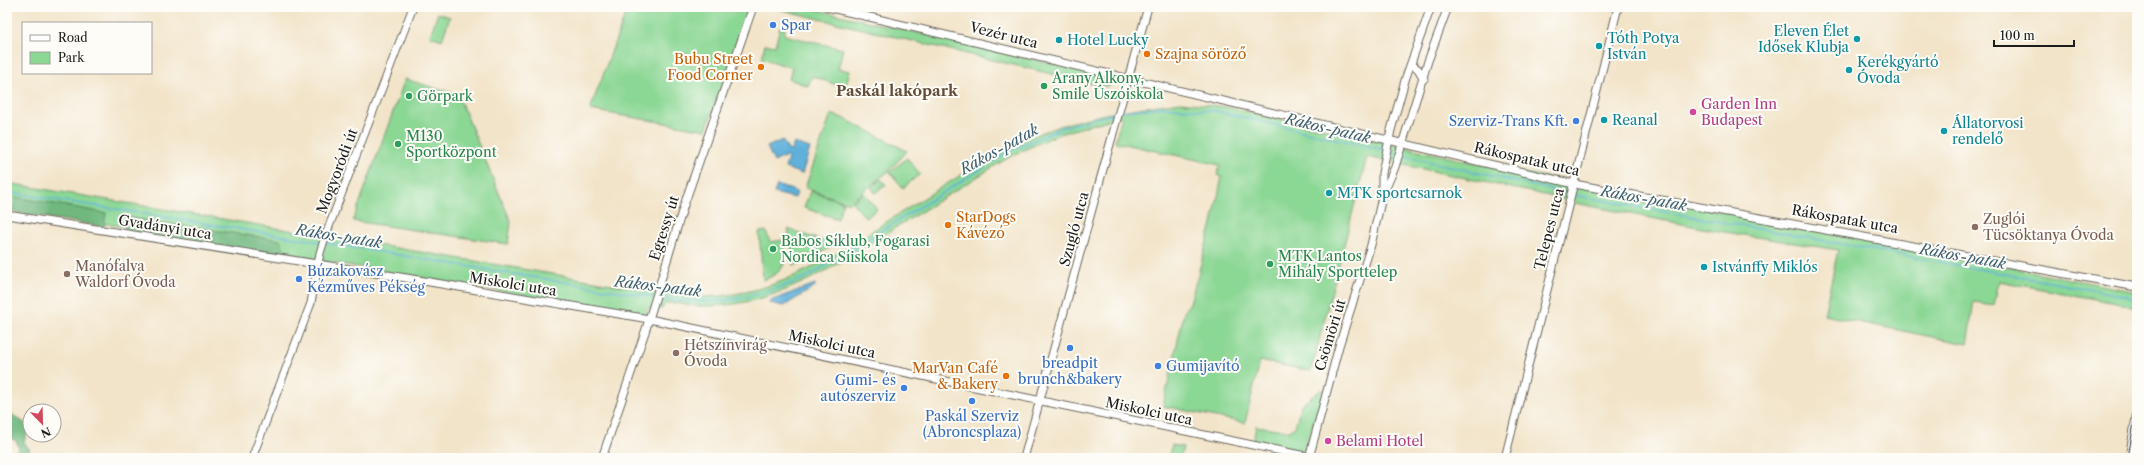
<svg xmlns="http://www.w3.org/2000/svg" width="2144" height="465" font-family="'Libre Caslon Text',serif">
  <rect width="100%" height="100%" fill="#fdfcf7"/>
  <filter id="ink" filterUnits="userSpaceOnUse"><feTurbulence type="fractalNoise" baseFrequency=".025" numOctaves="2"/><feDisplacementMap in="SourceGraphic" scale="8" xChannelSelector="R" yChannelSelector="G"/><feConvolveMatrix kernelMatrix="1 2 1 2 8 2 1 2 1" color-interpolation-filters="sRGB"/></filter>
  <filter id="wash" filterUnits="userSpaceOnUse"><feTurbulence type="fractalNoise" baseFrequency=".012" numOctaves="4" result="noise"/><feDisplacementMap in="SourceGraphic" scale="16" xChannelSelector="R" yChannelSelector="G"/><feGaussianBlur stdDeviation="0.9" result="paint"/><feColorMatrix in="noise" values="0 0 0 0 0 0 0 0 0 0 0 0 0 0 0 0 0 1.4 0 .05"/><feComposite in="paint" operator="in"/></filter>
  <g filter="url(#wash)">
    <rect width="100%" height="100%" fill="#f2e4c9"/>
    <g fill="#8bd794" stroke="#547a58">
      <polygon points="628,7 739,7 749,10 706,130 590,110"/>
      <polygon points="769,7 805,7 1114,78 1114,82 1109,86 1102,86"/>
      <polygon points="438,13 450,17 442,40 430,36"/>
      <polygon points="780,27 785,29 784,35 843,49 838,69 850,71 845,88 812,76 808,86 789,79 792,68 762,58 765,44 775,46"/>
      <polygon points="405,79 458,95 511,222 508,244 353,221"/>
      <path d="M1181,102L1227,107L1489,166L2137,292V307L1999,281L1994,305L1974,302L1967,344L1824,315L1838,250L1712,230L1575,203L1563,199L1367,157L1311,371L1260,361L1245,423L1163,406L1185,309L1190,303L1212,224L1222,177L1217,175L1220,165L1115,142L1122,116L1059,134L1011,156L827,270C789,291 750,306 706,306C693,307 680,303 666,303L662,309L648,308L645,316L7,207V183L690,297C773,299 824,262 891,219C929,195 967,170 1007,149C1061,119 1120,110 1181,102Z"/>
      <polygon points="831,114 843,118 907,151 889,171 849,203 805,188"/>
      <polygon points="907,158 920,174 903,188 890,172"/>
      <polygon points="881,179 886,185 875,193 871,187"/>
      <polygon points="810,191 843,202 838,219 804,208"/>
      <polygon points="864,193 877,209 866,218 852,202"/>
      <polygon points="788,229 835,245 794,266"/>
      <path d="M766,231L770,242L783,240C788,261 786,272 763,280L759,232Z"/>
      <polygon points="1322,389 1324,392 1304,451 1253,442 1256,426 1290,431 1295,427 1301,405"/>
      <polygon points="1172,445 1183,447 1181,458 1168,458"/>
    </g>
    <g fill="#70b87e" stroke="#466a4d">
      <polygon points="16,197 106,213 104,227 13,212"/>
      <polygon points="125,217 280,240 288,257 125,231"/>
      <polygon points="7,411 29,426 24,442 30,450 25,455 16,454 19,447 16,441 7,436"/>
    </g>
    <g fill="#60b0da" stroke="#3e667b">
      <polygon points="782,140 788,150 791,151 794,143 810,148 802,174 785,168 788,158 785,157 774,162 767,147"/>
      <polygon points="777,185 795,191 797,193 795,198 774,193"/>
      <polygon points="815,284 815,287 784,306 770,303 770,301"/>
    </g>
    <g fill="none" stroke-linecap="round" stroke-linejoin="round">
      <g stroke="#60b0da" stroke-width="1.5">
        <polyline points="1122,111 1163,107 1216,111 1384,150"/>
        <polyline points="1389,152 1397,154"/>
        <polyline points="1401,155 1569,194"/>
        <polyline points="7,192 321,242"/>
        <polyline points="1574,195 2137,298"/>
        <polyline points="207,233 210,224"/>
        <polyline points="326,243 654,297"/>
        <path d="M658,298C716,307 756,299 809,276L1010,151L1064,127L1117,113"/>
      </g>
    </g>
  </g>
  <g filter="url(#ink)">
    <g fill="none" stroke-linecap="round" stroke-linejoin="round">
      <defs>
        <g id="secondary">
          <polyline points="827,7 1574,184 2137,287"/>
          <polyline points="1411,64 1418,69 1424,79"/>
          <polyline points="1382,195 1382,173 1391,130 1406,77 1431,7"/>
          <polyline points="7,215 400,277 649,319 1315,458"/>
          <polyline points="252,458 311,303 320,253 325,237 413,7"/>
          <polyline points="602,458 646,329 684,205 753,7"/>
          <path d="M1024,458C1065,308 1106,157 1148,7"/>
          <polyline points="1309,458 1339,346 1371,245 1382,197 1395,167 1428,61 1448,7"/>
          <polyline points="1505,458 1618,7"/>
          <polyline points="2129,458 2137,412"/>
        </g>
      </defs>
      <use href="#secondary" stroke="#676259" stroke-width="9"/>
      <use href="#secondary" stroke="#fff" stroke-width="7"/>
      <polyline stroke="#1c1c1c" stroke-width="1" points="2128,458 2137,405"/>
    </g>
  </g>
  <g fill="#3f7fe0" stroke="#fdfcf7" stroke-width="1.5">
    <circle cx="773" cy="25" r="4"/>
    <circle cx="1576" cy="121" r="4"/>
    <circle cx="299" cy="279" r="4"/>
    <circle cx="1070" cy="348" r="4"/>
    <circle cx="1158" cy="366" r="4"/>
    <circle cx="904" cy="388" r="4"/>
    <circle cx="972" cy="401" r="4"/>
  </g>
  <g fill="#0f9aa8" stroke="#fdfcf7" stroke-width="1.5">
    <circle cx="1857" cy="39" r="4"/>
    <circle cx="1059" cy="40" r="4"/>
    <circle cx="1599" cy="46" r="4"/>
    <circle cx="1849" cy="70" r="4"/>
    <circle cx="1604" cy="120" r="4"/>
    <circle cx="1944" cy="131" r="4"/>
    <circle cx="1329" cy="193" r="4"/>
    <circle cx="1704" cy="267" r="4"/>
  </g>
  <g fill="#e8710a" stroke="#fdfcf7" stroke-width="1.5">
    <circle cx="1147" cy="54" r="4"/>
    <circle cx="761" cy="67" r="4"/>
    <circle cx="948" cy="225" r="4"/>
    <circle cx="1006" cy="376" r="4"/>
  </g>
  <g fill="#2e9e5b" stroke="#fdfcf7" stroke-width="1.5">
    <circle cx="1044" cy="86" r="4"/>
    <circle cx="409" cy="96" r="4"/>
    <circle cx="398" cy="144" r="4"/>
    <circle cx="773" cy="249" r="4"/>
    <circle cx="1270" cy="264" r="4"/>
  </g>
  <g fill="#d1479c" stroke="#fdfcf7" stroke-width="1.5">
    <circle cx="1693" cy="112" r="4"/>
    <circle cx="1328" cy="441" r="4"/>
  </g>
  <g fill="#8d6e63" stroke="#fdfcf7" stroke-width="1.5">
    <circle cx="1975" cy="227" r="4"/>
    <circle cx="67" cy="274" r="4"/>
    <circle cx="676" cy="353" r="4"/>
  </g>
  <g text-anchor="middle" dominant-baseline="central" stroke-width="4" stroke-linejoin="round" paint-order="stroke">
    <g font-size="14" fill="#366cbe" stroke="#fdfcf7" text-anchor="start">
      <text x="781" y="25">Spar</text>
      <text x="1568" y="121" text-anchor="end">Szerviz-Trans Kft.</text>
      <text x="307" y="271">Búzakovász<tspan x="307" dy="16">Kézműves Pékség</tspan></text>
      <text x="1070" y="363" text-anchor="middle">breadpit<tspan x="1070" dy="16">brunch&amp;bakery</tspan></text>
      <text x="1166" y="366">Gumijavító</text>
      <text x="896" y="380" text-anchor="end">Gumi- és<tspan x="896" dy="16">autószerviz</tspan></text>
      <text x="972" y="416" text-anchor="middle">Paskál Szerviz<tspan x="972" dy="16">(Abroncsplaza)</tspan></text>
    </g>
    <g font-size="14" fill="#0d838f" stroke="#fdfcf7" text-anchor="start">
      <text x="1849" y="31" text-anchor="end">Eleven Élet<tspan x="1849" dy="16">Idősek Klubja</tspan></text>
      <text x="1607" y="38">Tóth Potya<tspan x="1607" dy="16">István</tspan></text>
      <text x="1067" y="40">Hotel Lucky</text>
      <text x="1857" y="62">Kerékgyártó<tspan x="1857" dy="16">Óvoda</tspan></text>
      <text x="1612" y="120">Reanal</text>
      <text x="1952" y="123">Állatorvosi<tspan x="1952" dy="16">rendelő</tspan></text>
      <text x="1337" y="193">MTK sportcsarnok</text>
      <text x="1712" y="267">Istvánffy Miklós</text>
    </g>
    <g font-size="14" fill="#1c1c1c" stroke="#fdfcf7">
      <text transform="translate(1004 35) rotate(14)">Vezér utca</text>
      <text transform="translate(1527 159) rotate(13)">Rákospatak utca</text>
      <text transform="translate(337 171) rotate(-69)">Mogyoródi út</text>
      <text transform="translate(1845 219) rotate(10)">Rákospatak utca</text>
      <text transform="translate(165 227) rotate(9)">Gvadányi utca</text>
      <text transform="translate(664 228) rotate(-72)">Egressy út</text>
      <text transform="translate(1074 229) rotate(-75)">Szugló utca</text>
      <text transform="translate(1549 229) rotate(-76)">Telepes utca</text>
      <text transform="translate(513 284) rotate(9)">Miskolci utca</text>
      <text transform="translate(1330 335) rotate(-73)">Csömöri út</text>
      <text transform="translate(832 344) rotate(12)">Miskolci utca</text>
      <text transform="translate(1149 411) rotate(12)">Miskolci utca</text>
    </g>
    <g font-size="14" fill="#c56008" stroke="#fdfcf7" text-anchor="start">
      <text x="1155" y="54">Szajna söröző</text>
      <text x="753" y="59" text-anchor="end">Bubu Street<tspan x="753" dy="16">Food Corner</tspan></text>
      <text x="956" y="217">StarDogs<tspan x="956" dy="16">Kávézó</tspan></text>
      <text x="998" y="368" text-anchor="end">MarVan Café<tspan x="998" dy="16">&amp; Bakery</tspan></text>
    </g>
    <g font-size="14" fill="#27864d" stroke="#fdfcf7" text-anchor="start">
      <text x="1052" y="78">Arany Alkony,<tspan x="1052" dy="16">Smile Úszóiskola</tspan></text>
      <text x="417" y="96">Görpark</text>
      <text x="406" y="136">M130<tspan x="406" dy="16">Sportközpont</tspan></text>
      <text x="781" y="241">Babos Síklub, Fogarasi<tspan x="781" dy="16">Nordica Síiskola</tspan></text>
      <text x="1278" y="256">MTK Lantos<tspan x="1278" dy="16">Mihály Sporttelep</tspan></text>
    </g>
    <g font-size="14" fill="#b23c85" stroke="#fdfcf7" text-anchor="start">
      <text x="1701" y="104">Garden Inn<tspan x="1701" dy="16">Budapest</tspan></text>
      <text x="1336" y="441">Belami Hotel</text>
    </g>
    <g font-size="14" fill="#785e54" stroke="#fdfcf7" text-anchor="start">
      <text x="1983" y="219">Zuglói<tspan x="1983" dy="16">Tücsöktanya Óvoda</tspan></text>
      <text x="75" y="266">Manófalva<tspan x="75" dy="16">Waldorf Óvoda</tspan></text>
      <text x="684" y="345">Hétszínvirág<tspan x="684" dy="16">Óvoda</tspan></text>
    </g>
    <g font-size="15" font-weight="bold" fill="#634c39" stroke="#fdfcf7">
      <text x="897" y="90">Paskál lakópark</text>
    </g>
    <g font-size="15" font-style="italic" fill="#3b5f71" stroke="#fdfcf7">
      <text transform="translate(1328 128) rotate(13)">Rákos-patak</text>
      <text transform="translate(999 149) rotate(-29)">Rákos-patak</text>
      <text transform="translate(1644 198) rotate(10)">Rákos-patak</text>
      <text transform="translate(339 236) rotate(9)">Rákos-patak</text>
      <text transform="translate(1963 256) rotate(10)">Rákos-patak</text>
      <text transform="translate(658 286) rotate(7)">Rákos-patak</text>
    </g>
  </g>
  <rect width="2144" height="465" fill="none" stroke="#fdfcf7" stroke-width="24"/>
  <rect x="22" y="22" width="130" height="52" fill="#fdfcf7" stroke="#a3a29f"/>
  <rect x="30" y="35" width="20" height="6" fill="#ffffff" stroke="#a3a29f"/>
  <text x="58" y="42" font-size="12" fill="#1c1c1c">Road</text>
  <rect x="30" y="52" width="20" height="12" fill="#8bd794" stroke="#a3a29f"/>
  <text x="58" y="62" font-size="12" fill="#1c1c1c">Park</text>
  <g transform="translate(42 423) rotate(157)"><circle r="19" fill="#fdfcf7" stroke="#a3a29f"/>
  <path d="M0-3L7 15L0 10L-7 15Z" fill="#d1495b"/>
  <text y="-6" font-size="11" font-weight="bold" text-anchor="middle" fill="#1c1c1c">N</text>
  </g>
  <path d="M1994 40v6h80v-6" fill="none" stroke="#1c1c1c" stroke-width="2"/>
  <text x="2000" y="40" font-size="12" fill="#1c1c1c" stroke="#fdfcf7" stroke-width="3" paint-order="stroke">100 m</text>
</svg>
